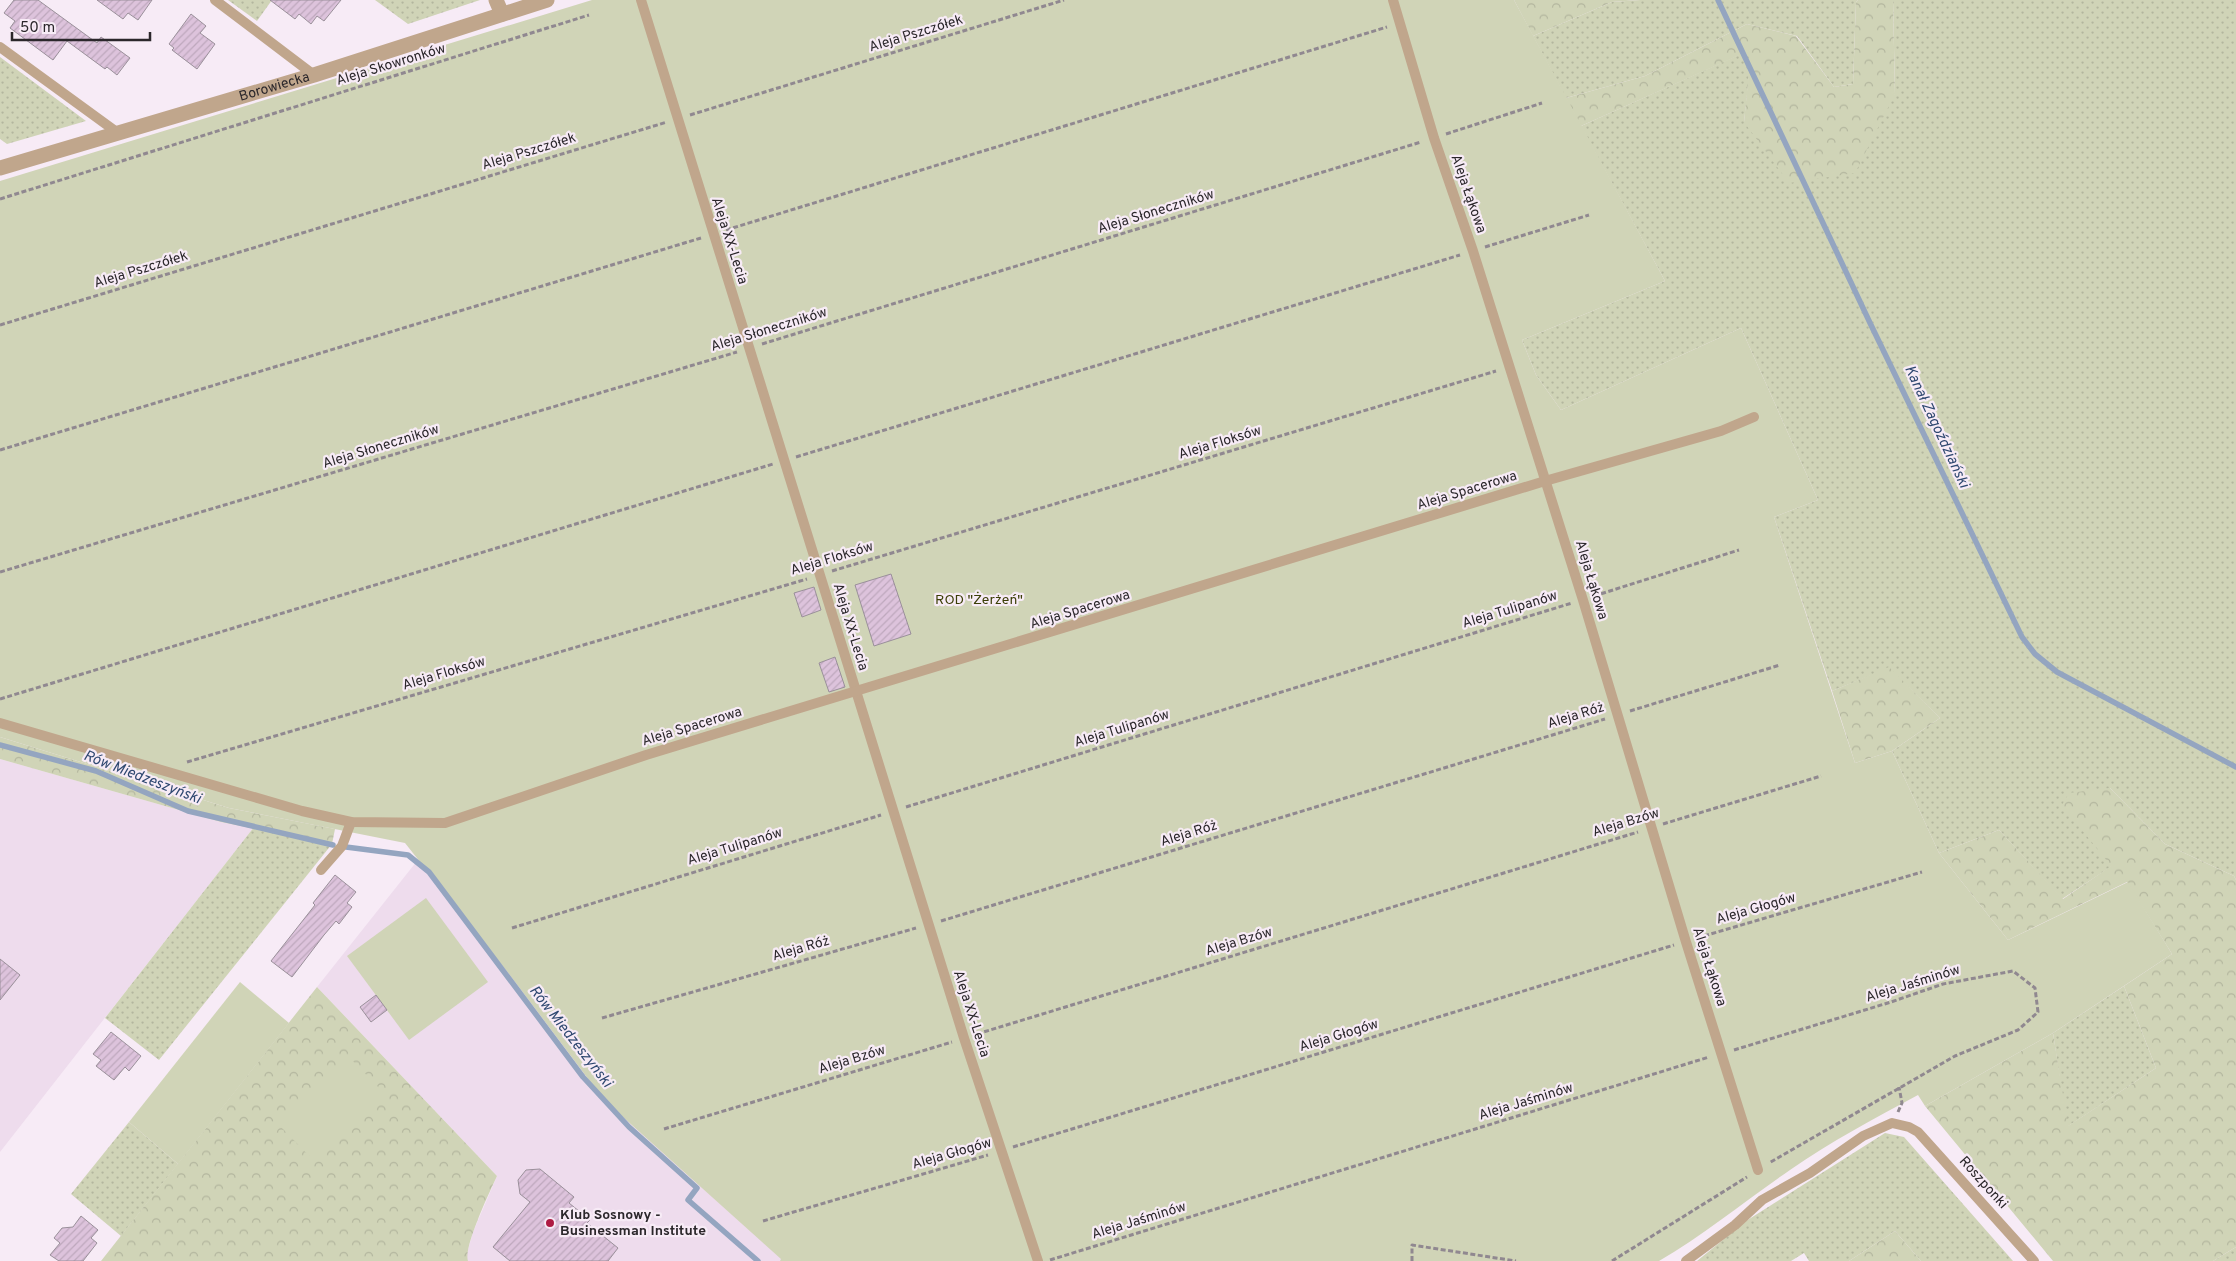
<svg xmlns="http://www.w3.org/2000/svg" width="2236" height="1261" font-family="Overpass,sans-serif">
  <defs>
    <pattern id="grass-dots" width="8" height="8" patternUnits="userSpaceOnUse" patternTransform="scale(1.25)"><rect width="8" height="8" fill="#d0d4b7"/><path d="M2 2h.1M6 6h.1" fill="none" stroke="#b3b69e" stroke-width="1.8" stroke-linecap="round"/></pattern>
    <pattern id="forest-crowns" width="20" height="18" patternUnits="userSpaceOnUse" patternTransform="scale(1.25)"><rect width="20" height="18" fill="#d0d4b7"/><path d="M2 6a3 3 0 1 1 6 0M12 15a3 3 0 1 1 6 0" fill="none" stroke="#b3b69e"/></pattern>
    <pattern id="building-hatch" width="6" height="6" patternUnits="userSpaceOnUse" patternTransform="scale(1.25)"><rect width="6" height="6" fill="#ddc3dc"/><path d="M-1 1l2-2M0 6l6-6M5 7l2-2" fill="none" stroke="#bea8bd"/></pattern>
  </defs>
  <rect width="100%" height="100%" fill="#f7ebf6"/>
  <g fill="#eedced">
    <polygon points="0,759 221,822 254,827 0,1152"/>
    <polygon points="417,861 509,974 604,1100 782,1259 780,1261 468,1261 466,1257 473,1232 497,1176 317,987"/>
  </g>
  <g fill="url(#grass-dots)">
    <polygon points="228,0 272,0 257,21"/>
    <polygon points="375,0 480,0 408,24"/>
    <polygon points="1640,0 1858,0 1856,2 1853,84 1834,87 1797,36 1747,24 1645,76 1566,98 1533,36 1612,2"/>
    <polygon points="1893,0 2236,0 2236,880 2234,876 2165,844 2110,788 2112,866 2062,899 1999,830 1939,853 1892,751 1940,718 1889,668 1832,691 1774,517 1818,500 1741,328 1561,410 1536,375 1522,340 1665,281 1581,126 1752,49 1744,122 1895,94"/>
    <polygon points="0,57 86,121 7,144 0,139"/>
    <polygon points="254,827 332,844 159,1060 105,1018"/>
    <polygon points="2124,986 2156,1068 2067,1127 2053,1033"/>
    <polygon points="129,1122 178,1164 121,1236 71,1194"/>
    <polygon points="1885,1133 1904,1137 2013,1261 1921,1261 1895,1231 1849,1261 1809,1261 1804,1253 1791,1261 1697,1261 1746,1221"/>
    <polygon points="2236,1247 2236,1261 2213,1261"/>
  </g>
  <g fill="url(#forest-crowns)">
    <polygon points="1514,0 1640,0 1612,2 1533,36"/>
    <polygon points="1858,0 1893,0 1895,94 1855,173 1789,183 1744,122 1751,50 1581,126 1566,98 1645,76 1747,24 1796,36 1834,87 1853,84 1856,2"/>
    <polygon points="1889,667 1940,718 1892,751 1855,763 1832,691"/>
    <polygon points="0,737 229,808 335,829 332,844 221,822 0,759"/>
    <polygon points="2110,788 2165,844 2234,876 2236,880 2236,1247 2213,1261 2053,1261 1925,1106 2053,1033 2068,1126 2156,1068 2124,986 2172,954 2127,882 2008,940 1939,853 1999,830 2063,899 2111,866 2062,805 2069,793"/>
    <path d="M317,987L497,1176C490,1191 463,1248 468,1261H101Z"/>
    <polygon points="1895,1231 1921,1261 1849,1261"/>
  </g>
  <g fill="#d0d4b7">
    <path d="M592,0H1514L1665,281L1522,340L1536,375L1561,410L1741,328L1818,500L1774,517L1855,763L1892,751L1939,853L2008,940L2128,882L2172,954L2053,1033L1925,1106L1918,1095C1875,1118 1830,1142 1790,1170C1746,1200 1705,1234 1659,1261H780L781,1259L604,1100L509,974L405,843L229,808L0,737V181Z"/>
    <polygon points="426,898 488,982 409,1040 347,956"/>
    <polygon points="240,982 289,1023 178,1164 129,1122"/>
    <polygon points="350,1058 384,1093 314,1161 280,1126"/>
  </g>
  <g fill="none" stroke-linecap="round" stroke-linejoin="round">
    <g stroke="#94a5c0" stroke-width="5.5">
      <polyline points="1718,0 1871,325 2022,637 2035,654 2057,672 2236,767"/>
      <polyline points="0,745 96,771 188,811 333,845"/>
      <polyline points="346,847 408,855 429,872 583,1077 629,1127 697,1188 688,1200 758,1261"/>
    </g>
  </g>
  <g fill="url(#building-hatch)" stroke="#9a909a">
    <polygon points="14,0 38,0 97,43 101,37 130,58 117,75 107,67 105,69 67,41 53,60 10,28 15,21 4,13"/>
    <polygon points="97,0 152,0 138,20 128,13 123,19"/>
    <polygon points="270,0 341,0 324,21 317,16 311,24 299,14 295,19"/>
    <polygon points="191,14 206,26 200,33 215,44 197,69 172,50 174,48 169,44"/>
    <polygon points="891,574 911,634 874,646 855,585"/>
    <polygon points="814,587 821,610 802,617 794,593"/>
    <polygon points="835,657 845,687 829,692 819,663"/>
    <polygon points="335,875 356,892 347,903 352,907 339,924 336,921 324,935 292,977 271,961 315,905 313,903"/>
    <polygon points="0,959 20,975 0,1000"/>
    <polygon points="376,995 387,1010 371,1022 360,1007"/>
    <polygon points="111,1032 141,1056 129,1071 125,1067 114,1080 96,1066 101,1060 93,1054"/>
    <polygon points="540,1169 574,1197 569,1203 590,1220 587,1223 618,1248 608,1261 510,1261 493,1247 530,1202 520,1194 518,1180 526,1170"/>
    <polygon points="81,1216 98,1230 91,1238 97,1243 83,1261 59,1261 50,1255 60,1243 54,1238 62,1228 73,1227"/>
  </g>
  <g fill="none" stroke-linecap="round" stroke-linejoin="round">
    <g stroke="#908890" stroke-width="3" stroke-dasharray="5 2.5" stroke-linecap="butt">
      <polyline points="690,115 1064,0"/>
      <polyline points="1446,134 1542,103"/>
      <polyline points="0,199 589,15"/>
      <polyline points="726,230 1387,27"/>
      <polyline points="1485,247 1589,215"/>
      <polyline points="0,325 667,122"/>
      <polyline points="762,344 1421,142"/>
      <polyline points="0,450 701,238"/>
      <polyline points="796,457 1460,255"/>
      <polyline points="832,571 1496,371"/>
      <polyline points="0,572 737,352"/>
      <polyline points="1594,596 1739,550"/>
      <polyline points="0,699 773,464"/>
      <polyline points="1630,711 1780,665"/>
      <polyline points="187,762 807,579"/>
      <polyline points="906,807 1572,603"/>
      <polyline points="1663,824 1821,776"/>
      <polyline points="941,921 1605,719"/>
      <polyline points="512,928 881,815"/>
      <polyline points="1697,938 1922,872"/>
      <polyline points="602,1018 916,928"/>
      <polyline points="977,1034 1638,832"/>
      <polyline points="1734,1050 1891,1002 1943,984 2013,971 2035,988 2038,1012 2018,1030 1955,1056 1769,1163"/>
      <polyline points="1898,1112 1902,1103 1899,1087"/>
      <polyline points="664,1129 952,1042"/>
      <polyline points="1013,1147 1674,945"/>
      <polyline points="763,1221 988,1155"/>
      <polyline points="1050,1260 1709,1057"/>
      <polyline points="1412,1261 1412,1245 1516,1261"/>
      <polyline points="1612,1261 1747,1177"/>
    </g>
    <g stroke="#c0a68c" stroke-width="10">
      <polyline points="215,0 314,75"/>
      <polyline points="641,0 964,1038 1038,1261"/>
      <polyline points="1393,0 1434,138 1473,251 1583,600 1686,942 1758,1170"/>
      <polyline points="0,47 118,133"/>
      <polyline points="0,723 302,811 351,822 445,823 646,755 1545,481 1721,431 1754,417"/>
      <polyline points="321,870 342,846 351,822"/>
      <polyline points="1686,1261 1735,1225 1762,1200 1810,1173 1863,1136 1892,1123 1909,1127 1918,1132 2034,1261"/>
    </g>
    <g stroke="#c0a68c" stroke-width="15">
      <polyline points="496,0 502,14"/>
      <path id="s1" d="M0,168L314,75L547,0"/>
    </g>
  </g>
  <circle fill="#ae1a43" stroke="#f7ebf6" stroke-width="2" cx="550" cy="1223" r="5"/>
  <g text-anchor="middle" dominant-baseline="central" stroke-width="4.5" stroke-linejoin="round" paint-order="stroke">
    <g font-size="14" fill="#2b272b" stroke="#f7ebf6">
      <text transform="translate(916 34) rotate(-17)">Aleja Pszczółek</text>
      <text transform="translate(391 65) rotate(-17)">Aleja Skowronków</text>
      <text stroke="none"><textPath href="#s1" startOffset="286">Borowiecka</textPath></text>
      <text transform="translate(529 152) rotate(-17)">Aleja Pszczółek</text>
      <text transform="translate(1468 194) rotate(71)">Aleja Łąkowa</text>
      <text transform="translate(1156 212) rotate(-17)">Aleja Słoneczników</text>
      <text transform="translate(729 241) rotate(72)">Aleja XX-Lecia</text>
      <text transform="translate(141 270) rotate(-17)">Aleja Pszczółek</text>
      <text transform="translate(769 330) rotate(-17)">Aleja Słoneczników</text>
      <text transform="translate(1220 443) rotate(-17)">Aleja Floksów</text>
      <text transform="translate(381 447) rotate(-17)">Aleja Słoneczników</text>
      <text transform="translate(1467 491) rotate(-17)">Aleja Spacerowa</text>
      <text transform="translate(832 559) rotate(-17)">Aleja Floksów</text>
      <text transform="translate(1591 580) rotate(73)">Aleja Łąkowa</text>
      <text transform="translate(1080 610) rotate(-17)">Aleja Spacerowa</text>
      <text transform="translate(1510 610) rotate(-17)">Aleja Tulipanów</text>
      <text transform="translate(850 627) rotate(73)">Aleja XX-Lecia</text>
      <text transform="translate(444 674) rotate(-17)">Aleja Floksów</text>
      <text transform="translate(1576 716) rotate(-17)">Aleja Róż</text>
      <text transform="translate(692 727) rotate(-17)">Aleja Spacerowa</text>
      <text transform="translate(1122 729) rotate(-17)">Aleja Tulipanów</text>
      <text transform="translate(1626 823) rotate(-17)">Aleja Bzów</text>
      <text transform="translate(1189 834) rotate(-17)">Aleja Róż</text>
      <text transform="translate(735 847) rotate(-17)">Aleja Tulipanów</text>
      <text transform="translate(1756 909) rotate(-16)">Aleja Głogów</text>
      <text transform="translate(1239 942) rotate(-17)">Aleja Bzów</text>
      <text transform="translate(801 949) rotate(-16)">Aleja Róż</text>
      <text transform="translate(1709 967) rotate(72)">Aleja Łąkowa</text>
      <text transform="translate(1913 984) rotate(-17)">Aleja Jaśminów</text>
      <text transform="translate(971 1014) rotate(72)">Aleja XX-Lecia</text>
      <text transform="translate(1339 1036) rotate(-17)">Aleja Głogów</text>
      <text transform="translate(852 1060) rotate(-17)">Aleja Bzów</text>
      <text transform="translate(1526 1102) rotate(-17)">Aleja Jaśminów</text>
      <text transform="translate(952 1154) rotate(-16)">Aleja Głogów</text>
      <text transform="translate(1983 1183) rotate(48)">Roszponki</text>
      <text transform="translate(1139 1221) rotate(-17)">Aleja Jaśminów</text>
    </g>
    <g font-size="14" fill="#3b3e06" stroke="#f7ebf6">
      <text x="979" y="600">ROD "Żerżeń"</text>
    </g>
    <g font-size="14" font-weight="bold" fill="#2b272b" stroke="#f7ebf6" text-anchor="start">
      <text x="560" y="1215">Klub Sosnowy -<tspan x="560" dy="16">Businessman Institute</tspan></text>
    </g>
    <g font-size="15" font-style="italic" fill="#2f4870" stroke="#f7ebf6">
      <text transform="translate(1936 427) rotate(65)">Kanał Zagoździański</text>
      <text transform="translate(142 778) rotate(21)">Rów Miedzeszyński</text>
      <text transform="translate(570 1037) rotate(52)">Rów Miedzeszyński</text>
    </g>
  </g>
  <path d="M12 32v8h138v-8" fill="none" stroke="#2b272b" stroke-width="2.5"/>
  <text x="20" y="32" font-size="15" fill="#2b272b" stroke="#f7ebf6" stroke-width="4" paint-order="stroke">50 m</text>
</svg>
